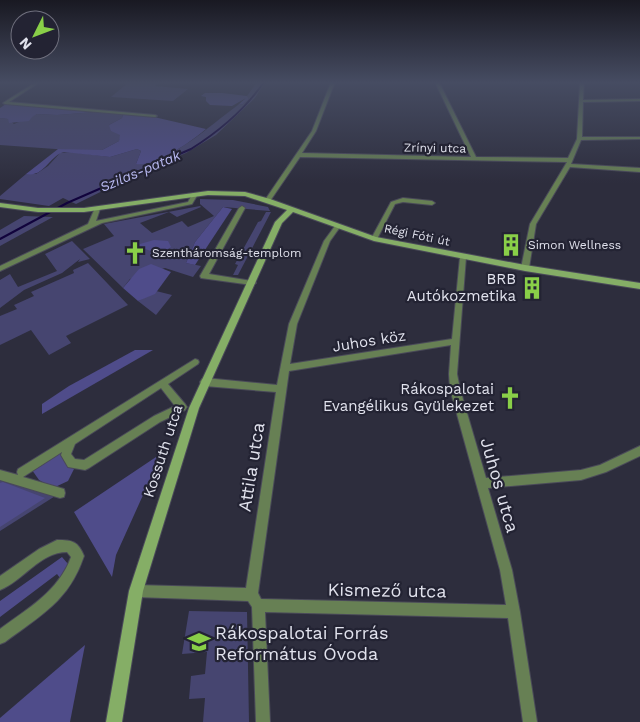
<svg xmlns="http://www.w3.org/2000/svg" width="640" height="722" font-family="'Work Sans',sans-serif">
  <rect width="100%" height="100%" fill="#2d2d3d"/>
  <g fill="#464570">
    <polygon points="129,82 160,82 155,86 188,89 173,101 111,97"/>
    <path d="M257,82H265L255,98L216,135L186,153L141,172L76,204L63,198L49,206L0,199V196L26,174H36L48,166L60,153L71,152L110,157L137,149L141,151L136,164C177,159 206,128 238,105L243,104L249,99L247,96Z"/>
    <polygon points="95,112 123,114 122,118 109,125 121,135 119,141 102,150 83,151 0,145 0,118 8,119 14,124 37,114 57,115"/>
    <polygon points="200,199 233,200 268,207 270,211 223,207 195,242 186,263 201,266 193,277 165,268 130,279 123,288 83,249 114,236 104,224 200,206 201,207 177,217 169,212 140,223 152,233 182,221 188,227 214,216 200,204"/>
    <polygon points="266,212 271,212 238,275 233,275 238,265 235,264 258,222 261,221"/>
    <polygon points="24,216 53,217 0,246 0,230"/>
    <polygon points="72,241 90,259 78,262 80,259 62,273 24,290 0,308 0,280 10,274 18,287 57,271 45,254"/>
    <polygon points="88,263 128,305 66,336 71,343 49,355 31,330 0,345 0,316 17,309 14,305 34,296 31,292 74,273 73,270"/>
    <polygon points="156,291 172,295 156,315 138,301"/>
    <polygon points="0,475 60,493 0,531"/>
    <polygon points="189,611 247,612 249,722 203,722 205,698 189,699 191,676 205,674 207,652 182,654"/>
  </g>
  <g fill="#4f4c8a">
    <polygon points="205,93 222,93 247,96 249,99 243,104 238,105 246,98 232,106 210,105 206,101 206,97 201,96"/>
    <polygon points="6,104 95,112 57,115 37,114 32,117 29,121 9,123 8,119 0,118 0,108"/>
    <path d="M123,114L154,117L206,129C192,141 155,167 136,164L141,151L137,149L110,157L64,152C50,155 44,178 26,174L58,149L102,150L119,141L120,135L111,131L109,125L122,118Z"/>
    <polygon points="223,207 232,209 195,265 186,263 195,242"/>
    <polygon points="154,240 168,241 171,247 160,254 139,247 140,244"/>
    <polygon points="151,264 171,272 155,294 138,301 123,288 139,269"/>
    <polygon points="135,350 153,350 42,414 42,404 69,386"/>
    <polygon points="61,452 75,467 68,481 53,488 39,480 32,470"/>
    <polygon points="162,453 116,555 112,577 74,512"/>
    <polygon points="3,482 45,498 0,527 0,483"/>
    <polygon points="62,557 68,564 60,578 57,574 0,617 0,601"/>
    <polygon points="85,645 70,722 0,722 0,718"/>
  </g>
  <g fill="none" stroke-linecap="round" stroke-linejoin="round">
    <path stroke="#11033c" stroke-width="2" d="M0,239L67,203L191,149C218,132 246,108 264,82"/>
    <defs>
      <g id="street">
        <polygon points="36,82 40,82 9,102 155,115 157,116 155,117 5,104 3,103"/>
        <polygon points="331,82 335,82 316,131 302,153 471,157 435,82 439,82 476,157 568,158 577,139 580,82 584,82 583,100 640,99 640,101 583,102 582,137 640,137 640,139 581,140 571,164 640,168 640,172 570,167 536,224 529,268 525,270 521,268 530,224 567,162 300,157 270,201 266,201 265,200 312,131"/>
        <polygon points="193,193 198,194 192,204 102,223 0,271 0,266 88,224 95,208 100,209 96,221 188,202"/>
        <polygon points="403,198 432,201 435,203 432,205 403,202 395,204 377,239 376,240 372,240 371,239 391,202"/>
        <polygon points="242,206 245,208 209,274 252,281 256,283 252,285 201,278 200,276 239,208"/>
        <path d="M337,225L340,227L330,241L297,324L290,364L452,339L460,257L463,255L466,257L457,374L460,389L486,478L581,470L600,465L640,446V456L606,472L581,480L488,488L512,570L520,612L537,722H523L508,618L265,612L270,722H256L252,607L248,601L136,597L132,595L130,591L132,587L136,585L246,588L276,392L205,386L202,385L200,382L202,379L205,378L277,385L289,324L324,241L335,226ZM451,345L449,374L450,389L500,570L506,605L261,599L258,593L289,371Z"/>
        <path d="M195,359L198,360L199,362L198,364L168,384L185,404L187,407L185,410L160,422L89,468L85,470L68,467L61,455L62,452L23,477L64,489L65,493L64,497L60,498L0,480V470L18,475L17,472L18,469ZM161,388L175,406L154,416L84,460L75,459L71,454L75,444Z"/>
        <path d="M57,540C72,540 78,541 84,556C69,601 41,615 5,642L0,644V629C27,609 59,591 71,557L67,552C40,552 23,581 0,590V576L39,549Z"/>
      </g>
      <polygon id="secondary" points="208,191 245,192 270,199 376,237 525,265 640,283 640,289 525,271 374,241 293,212 282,223 199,408 143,591 122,722 106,722 129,591 189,408 275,222 287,210 245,196 208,195 84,212 38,212 0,207 0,203 38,208 84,208"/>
    </defs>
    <use href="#street" stroke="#4a4a59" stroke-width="2"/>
    <use href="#secondary" stroke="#4a4a59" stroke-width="2"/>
    <use href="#street" fill="#678054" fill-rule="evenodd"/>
    <use href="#secondary" fill="#85ae66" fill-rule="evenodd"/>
  </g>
  <linearGradient id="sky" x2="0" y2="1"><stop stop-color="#191922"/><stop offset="0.45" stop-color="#464c62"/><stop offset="1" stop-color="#464c62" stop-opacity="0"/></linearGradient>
  <rect width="640" height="183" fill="url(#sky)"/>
  <defs>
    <symbol id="building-bare" viewBox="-9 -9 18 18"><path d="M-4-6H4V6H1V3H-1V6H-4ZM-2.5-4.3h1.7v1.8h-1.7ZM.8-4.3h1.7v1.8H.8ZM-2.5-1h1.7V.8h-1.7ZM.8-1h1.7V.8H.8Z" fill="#89cf48" stroke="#232333" stroke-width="2.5" paint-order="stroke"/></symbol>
    <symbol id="church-bare" viewBox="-9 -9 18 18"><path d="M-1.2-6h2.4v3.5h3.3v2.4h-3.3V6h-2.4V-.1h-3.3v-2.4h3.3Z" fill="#89cf48" stroke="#232333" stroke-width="2.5" paint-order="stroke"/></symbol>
    <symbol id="school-bare" viewBox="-9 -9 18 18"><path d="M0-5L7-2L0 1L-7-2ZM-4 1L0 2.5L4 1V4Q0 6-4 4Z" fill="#89cf48" stroke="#232333" stroke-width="2.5" paint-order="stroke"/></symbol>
  </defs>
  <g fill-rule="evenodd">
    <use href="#building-bare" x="495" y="229" width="32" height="32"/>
    <use href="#church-bare" x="119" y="237" width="32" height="32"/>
    <use href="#building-bare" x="516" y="272" width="32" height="32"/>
    <use href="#church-bare" x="494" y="382" width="32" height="32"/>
    <use href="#school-bare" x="183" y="626" width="32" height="32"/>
  </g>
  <g text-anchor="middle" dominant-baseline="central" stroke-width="4.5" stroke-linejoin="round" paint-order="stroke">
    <g font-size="12" fill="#e1e2ed" stroke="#232333">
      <text transform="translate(435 148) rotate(1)">Zrínyi utca</text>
      <text transform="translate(417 235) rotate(12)">Régi Fóti út</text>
    </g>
    <g font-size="12" fill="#e1e2ed" stroke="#232333" text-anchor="start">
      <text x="528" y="245">Simon Wellness</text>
      <text x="152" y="253">Szentháromság-templom</text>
    </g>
    <g font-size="14" font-style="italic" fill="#babbf3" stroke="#232333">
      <text transform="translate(140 171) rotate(-23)">Szilas-patak</text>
    </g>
    <g font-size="15" fill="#e1e2ed" stroke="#232333" text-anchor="end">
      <text x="516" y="279">BRB<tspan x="516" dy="17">Autókozmetika</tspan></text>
      <text x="494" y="389">Rákospalotai<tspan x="494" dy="17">Evangélikus Gyülekezet</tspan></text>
    </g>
    <g font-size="15" fill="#e1e2ed" stroke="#232333">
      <text transform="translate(369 341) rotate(-9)">Juhos köz</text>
      <text transform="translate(163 451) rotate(-72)">Kossuth utca</text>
    </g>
    <g font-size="18" fill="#e1e2ed" stroke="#232333">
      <text transform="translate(251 467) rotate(-81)">Attila utca</text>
      <text transform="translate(500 485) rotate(74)">Juhos utca</text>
      <text transform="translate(387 590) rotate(1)">Kismező utca</text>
    </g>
    <g font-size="18" fill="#e1e2ed" stroke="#232333" text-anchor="start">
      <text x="215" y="632">Rákospalotai Forrás<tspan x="215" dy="21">Református Óvoda</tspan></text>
    </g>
  </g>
  <g transform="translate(35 35) rotate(228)"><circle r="24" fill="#232333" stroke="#6f6f7d"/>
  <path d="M0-4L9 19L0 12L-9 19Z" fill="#89cf48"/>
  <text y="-8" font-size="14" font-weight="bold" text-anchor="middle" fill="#e1e2ed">N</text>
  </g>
</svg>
